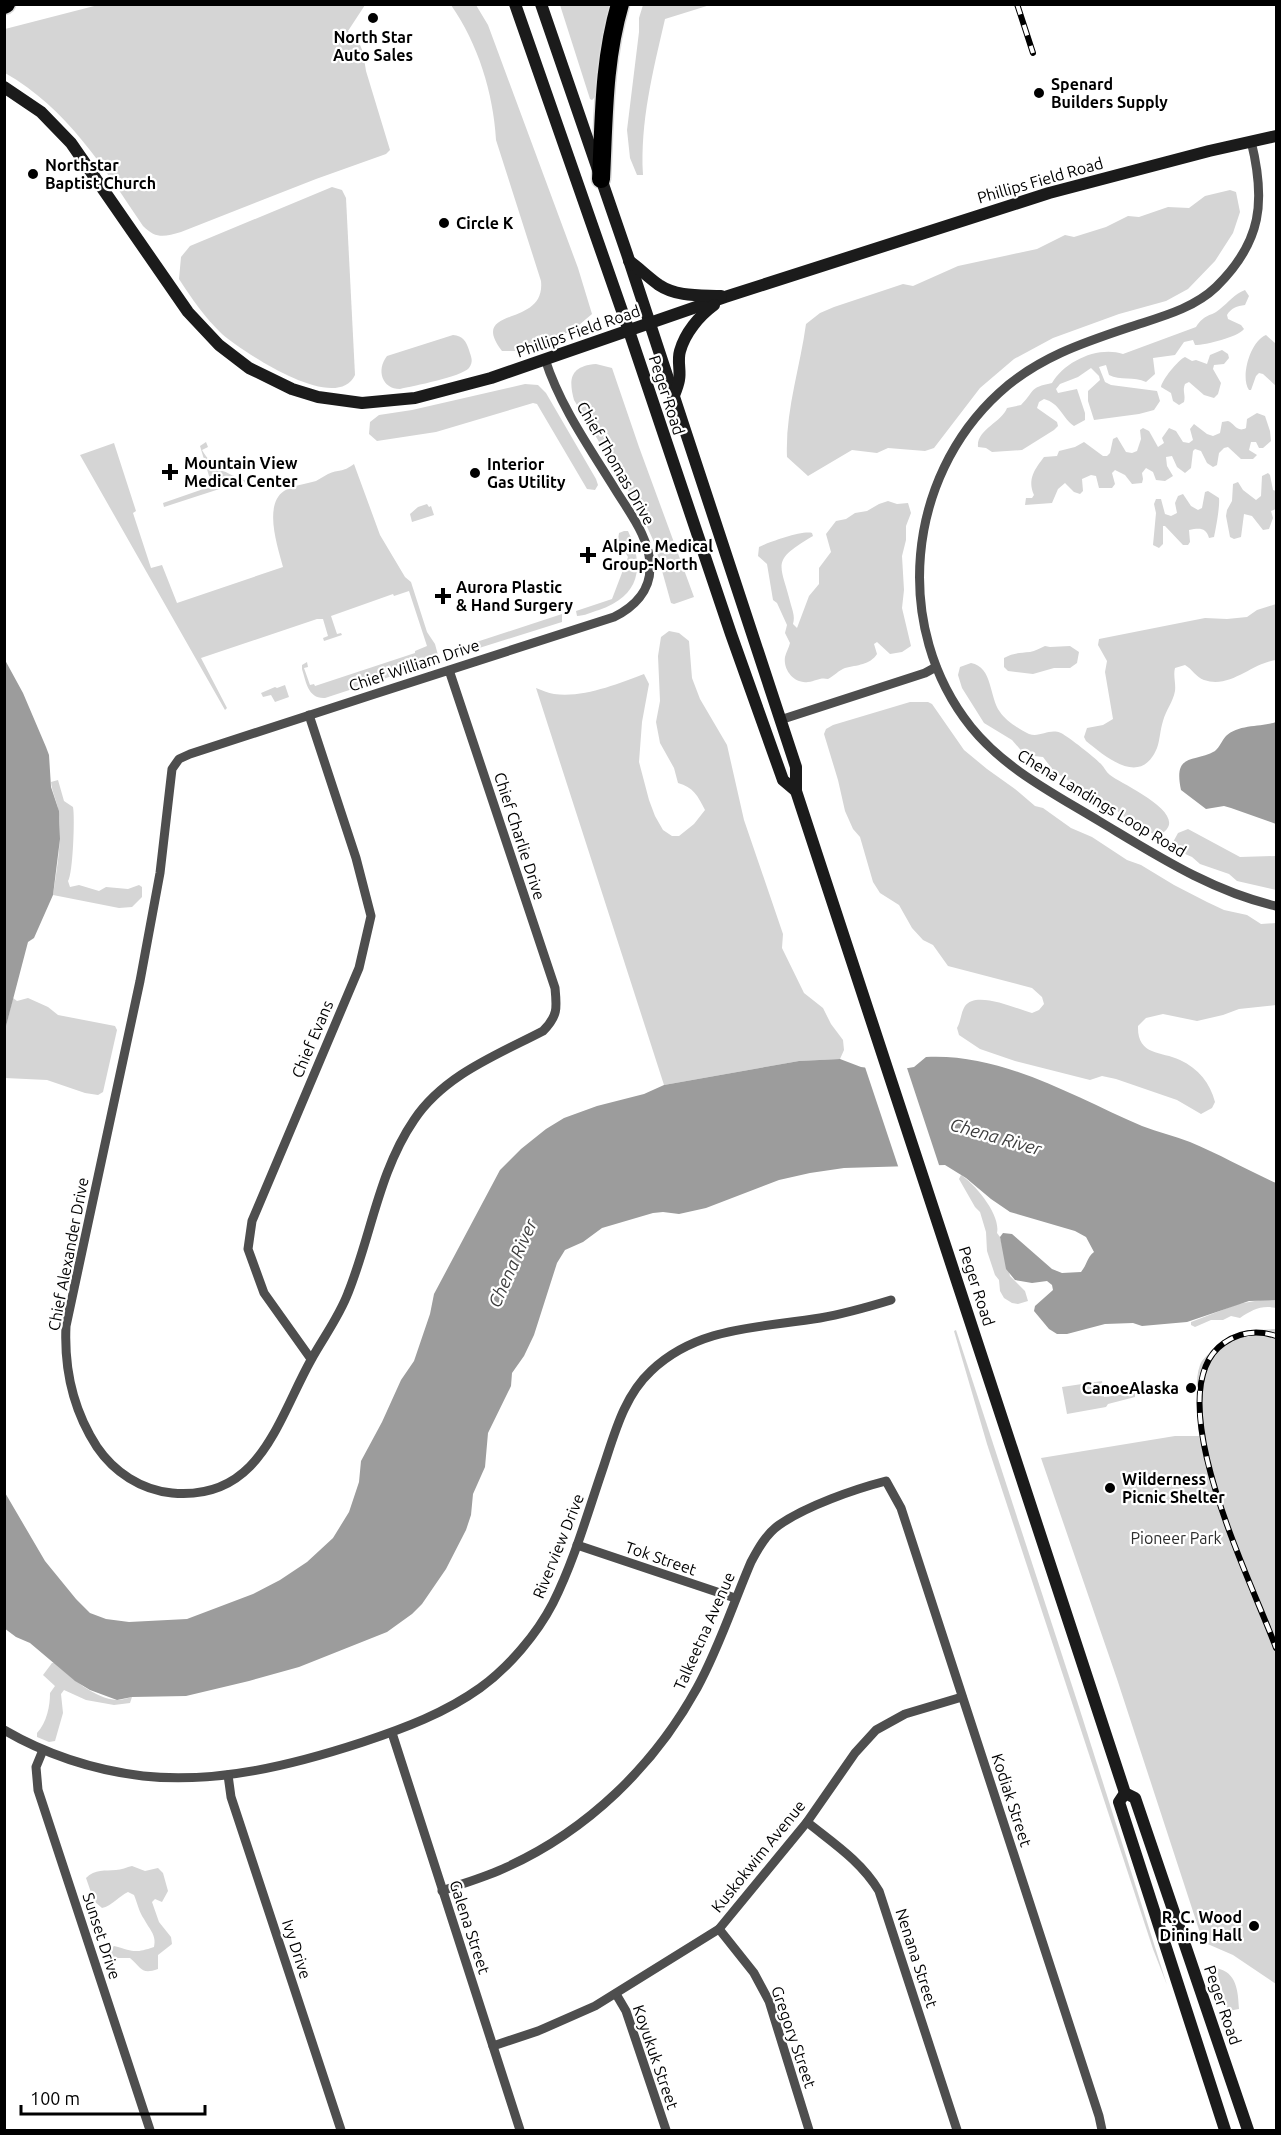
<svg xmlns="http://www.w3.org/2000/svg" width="1281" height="2135" font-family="Ubuntu,sans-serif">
  <rect width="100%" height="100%" fill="#fff"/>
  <g fill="#d5d5d5">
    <path d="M102,4L365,5L348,31L360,45L363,52L366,71L390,150L386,154L316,179L181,232C164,237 156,239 143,226C104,168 67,108 5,73V29Z"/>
    <path d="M451,5H476L488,25L578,268L592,314L572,331L518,351H502C467,305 546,329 541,281L496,140C493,92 478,44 451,5Z"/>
    <polygon points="560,5 610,5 602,42 597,95 592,100 590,99"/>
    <path d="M643,5H710L665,19C653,71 640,122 643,175H637L630,158L627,130L639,32V18Z"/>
    <path d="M332,187L342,190L346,198L355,375C336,415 243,352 222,334C205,318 192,299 179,279L181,257L190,246Z"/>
    <path d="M1230,190L1236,192L1240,212L1233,233L1215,261L1188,289L1166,301L1119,314L1053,338L1014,359L980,388L934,448L925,451L888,448L877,453L852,450L808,476L787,457C785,412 800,368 806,324L820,313L834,307L903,284L913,286L958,266L1037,249L1065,235L1074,237L1106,227L1128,216L1139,217L1168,207L1189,208L1205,196Z"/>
    <path d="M1245,290L1249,296L1245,305C1237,306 1231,308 1227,315L1228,319L1241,325L1244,329C1238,337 1206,345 1195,345L1193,340L1184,342L1175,355L1153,358L1155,374L1146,382C1134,376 1120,381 1109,375L1106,365L1099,367L1105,382L1111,385L1157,391L1160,401L1154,410L1139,414L1094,420L1088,401V391L1100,380L1099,376L1091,368L1078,377L1060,384L1056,389L1058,393L1077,389L1085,413V420L1074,426C1063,419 1060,403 1044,399L1039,402L1037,408L1057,422L1058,426L1054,430L1022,450L992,452L986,448L978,447C976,430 1002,422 1007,408L1021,405C1036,390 1028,388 1052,383C1065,361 1098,346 1123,354L1196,327C1205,313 1211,317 1220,309C1229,302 1234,294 1245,290Z"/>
    <path d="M453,335C463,336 466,341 469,350C471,357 474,361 469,368C461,377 413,386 400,389C382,389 376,370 387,356Z"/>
    <path d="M1266,335L1276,344V386L1263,374L1259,373L1256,376L1251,390H1249C1240,378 1250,341 1266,335Z"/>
    <path d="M1222,350L1228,354L1229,358L1224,364L1214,365L1213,369L1221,383L1218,394L1214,398L1204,395L1189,382L1185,384C1182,391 1186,395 1184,402L1179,405L1173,401L1171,393L1161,387C1162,380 1178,360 1185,357L1192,361L1196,360L1207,364L1210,355Z"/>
    <path d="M596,364L612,368L639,447L694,597L674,604L671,603L654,542L638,507L574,400C568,378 571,366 596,364Z"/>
    <polygon points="525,384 538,385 546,393 596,479 598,485 595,490 587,489 537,404 533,403 436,432 377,441 369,434 370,422 379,415 412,410"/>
    <path d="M1257,413L1265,416L1270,431L1271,441L1263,448H1259L1256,442H1251L1249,450L1257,455L1253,459H1241L1228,447L1224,448L1219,453L1217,465L1213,467L1207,463L1201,451L1195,449L1193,451L1191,468L1185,473L1177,467L1172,456L1166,457L1167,466L1173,476L1165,481L1156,480L1153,472L1146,468L1142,473L1143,479L1142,483L1132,484L1125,475L1115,470L1112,473L1115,484L1112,488H1099L1096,476L1091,475L1082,479L1083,491L1080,494L1074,492L1065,483L1058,489L1052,503L1025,505L1026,498H1032L1034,495C1027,479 1035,469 1044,457L1057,456L1059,451L1075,447L1084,442L1103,456H1107L1110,453L1113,439L1117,437L1126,452L1132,453L1137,451L1141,439L1140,430L1143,428L1149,431L1158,447L1164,443L1162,438L1169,428L1176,431L1183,442L1189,443L1193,440L1190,429L1194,424L1207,434L1213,436L1220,433L1222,422L1228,421C1234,423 1237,433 1246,428L1247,419Z"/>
    <path d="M206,442L208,447L202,450C213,470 231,474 251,483L253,487H247L244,481L164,507L163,503L212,486L200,446Z"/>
    <path d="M114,443L136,511L133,513L151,568L162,565L177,603L283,567C278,548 263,505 284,491C293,485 306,484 316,481C320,479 324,476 328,474C339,469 342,473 354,464L380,535L405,577L411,582L427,632L435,644L439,659L435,662L325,698C308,699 306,682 302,669V665L307,662L308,667L304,668L310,685L314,684L315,686L415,653V651L427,646L409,591L394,596L393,594L331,616L337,634L341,633L342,635L324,641L323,638L328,636L323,619H317L201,658L227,708L225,710L80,455Z"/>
    <polygon points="1268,473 1270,475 1273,490 1276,491 1276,509 1271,511 1273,518 1269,529 1263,530 1252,516 1244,514 1241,537 1234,539 1230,537 1226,516 1227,510 1232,501 1233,484 1238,482 1243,490 1256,500 1261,496 1262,476"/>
    <path d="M1208,491L1219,498C1220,506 1216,528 1214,537L1209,538C1206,527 1199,528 1189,530L1190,542L1188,545H1183L1165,526H1163V544L1159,548L1153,545L1156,513L1154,504L1156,499H1161L1165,514L1171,516L1177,513L1175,503L1178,496L1183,494L1191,506L1198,510L1202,508L1205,492Z"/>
    <path d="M888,501L897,504L908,503L911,513L906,526V540L902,556L904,590L902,608L911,646L902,652L890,654L877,642L874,644L877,654C870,665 857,665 845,668C839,670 834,676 828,679C820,677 816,681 808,682C794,684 783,670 785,657C786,652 789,648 790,643L785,633L787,625L777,603L773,600L767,564L758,556L759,547C769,542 803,530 812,533L813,536C769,562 781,563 791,605C793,612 795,617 793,624L797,628L809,596L819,584V568L831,552L826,534L836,521L846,519L855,513L867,511L879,504Z"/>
    <polygon points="427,504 429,507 431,506 434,515 412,522 410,514 418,507"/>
    <path d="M624,531H628C645,567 640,596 599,610C592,612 584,616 577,616L576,611L612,599L628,557L618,540L619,533Z"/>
    <path d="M1276,604V660C1251,663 1231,689 1204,680C1196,677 1192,669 1185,665L1175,668C1173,676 1176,683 1175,691C1173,702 1166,710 1163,721C1160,730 1160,740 1157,748C1141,787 1107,758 1086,741L1084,737L1087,728L1103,725L1113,719L1105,672L1107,661L1098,645L1099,639L1205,618L1227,619L1247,617L1257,610Z"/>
    <polygon points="562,614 562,622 457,655 452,653 452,650"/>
    <path d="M669,631L679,633L689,641L692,678L700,699L727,745L744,820L783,934L782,948L804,993L823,1008L831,1024L843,1040L844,1050L840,1059L799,1061L664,1085L536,688C542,690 548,693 554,694C584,698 617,684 644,674L649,684L642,722L639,762L649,800L655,816L663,830L672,836H679L694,824L705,810C698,796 693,787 678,783L674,768L660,743L656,722L660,701L658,656L661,637Z"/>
    <path d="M1045,646L1050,647L1070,646L1079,652L1077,663L1070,668H1054L1033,674L1008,671L1004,667V658C1013,653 1020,653 1030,652C1035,651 1040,648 1045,646Z"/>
    <path d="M971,663C993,667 989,697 1000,712C1005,720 1020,730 1029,734C1040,738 1049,728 1061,733C1070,738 1093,756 1101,764C1104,767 1106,772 1110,775C1121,784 1196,816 1159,835L1148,832L1135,826L1115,809L1090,796L1062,776L1056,774L1043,757L1025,755L1012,740L984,723L962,688L958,675L960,667Z"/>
    <polygon points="285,685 289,697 275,702 271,695 263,697 261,693 275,687 277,688"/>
    <path d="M910,702H928L932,704L964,750L987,769L1015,789L1035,806L1043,808L1071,828L1092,837L1127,860L1141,865L1174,885L1207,902L1224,910L1247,915L1261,924L1276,923V1005L1239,1009L1223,1015L1197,1021L1163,1014L1146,1018L1138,1026C1137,1056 1161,1051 1180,1060C1199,1069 1210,1083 1215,1102L1212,1108L1201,1114L1177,1100L1116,1079L1102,1076L1090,1080L1015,1061L980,1049L959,1035L957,1028C961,1021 961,1012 965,1006C976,990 1017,1009 1032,1013L1039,1010L1044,1004L1042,997L1032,988L948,966L933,945L923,940L912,928L899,905L880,893L873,882L860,837L853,829L845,811L838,780L824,734L826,729L833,725Z"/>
    <path d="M58,780L64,801L73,807C75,817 73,874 68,881L70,887L79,885L99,891L106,887L128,889L139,885L142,887V897L132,907L119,908L53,895C57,868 62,841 59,814C58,803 52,793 51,782Z"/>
    <polygon points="1188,829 1240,857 1276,856 1276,890 1237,881 1229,874 1200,864 1192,857 1174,849 1172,844 1178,833"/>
    <polygon points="13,998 17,1001 28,998 48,1007 58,1015 115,1026 117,1030 103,1092 98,1095 85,1093 47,1080 5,1078 5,1030"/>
    <path d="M961,1175C975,1184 1001,1215 997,1233L1000,1237L1010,1276L1025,1291L1028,1301L1018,1304L1012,1303L1004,1298L1000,1291L999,1280L995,1275L987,1251L986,1232L980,1212L975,1207L959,1179Z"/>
    <path d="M1266,1299L1276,1300V1308C1261,1305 1252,1310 1240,1318L1231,1316L1223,1320H1211L1195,1327L1191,1325V1322L1238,1304Z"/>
    <path d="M1276,1329V1984L1233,1955L1203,1942L1117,1679L1041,1458L1175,1436H1199C1199,1415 1193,1384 1200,1365C1202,1359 1208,1355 1212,1350C1230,1331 1251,1330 1276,1329Z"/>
    <polygon points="956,1330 1079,1707 1167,1985 1153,1949 987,1444 954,1331"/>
    <polygon points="1102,1381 1104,1397 1135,1393 1135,1397 1108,1404 1106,1407 1067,1414 1062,1387"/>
    <path d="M52,1663H55C70,1677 95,1699 117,1700C122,1700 127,1698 132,1697L130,1703L114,1705L86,1700L64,1690L61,1694L63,1713L55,1741L49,1742L37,1737V1733C47,1722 50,1706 50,1693L55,1686L43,1675Z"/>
    <path d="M132,1866L145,1871L158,1868L163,1873L168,1891L162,1902L155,1899L152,1902L159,1922L171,1937L172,1944L158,1955V1969C141,1975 142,1968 130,1958H112L110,1950L114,1946C134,1951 133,1954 154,1947C157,1935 149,1929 144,1919C139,1912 137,1902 134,1895L128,1892C119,1896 112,1906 102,1908L94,1901L86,1878C95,1869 105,1871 116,1870C121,1870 127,1867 132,1866Z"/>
    <path d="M1216,1968C1237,1972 1238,1991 1239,2009L1228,2011Z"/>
  </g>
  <g fill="#9c9c9c">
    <polygon points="5,660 23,693 46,747 49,755 51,787 59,811 60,839 53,895 34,938 28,942 5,1030"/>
    <path d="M1276,722V824L1231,808L1224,806L1206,809L1181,790C1173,752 1194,763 1215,751C1220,747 1222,740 1226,736C1238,724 1262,727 1276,722Z"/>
    <path d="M926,1057C1003,1053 1074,1097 1142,1126C1158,1132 1174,1136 1190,1142C1219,1154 1247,1170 1276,1183V1300L1249,1301L1187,1322L1142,1326L1133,1323L1105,1324L1067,1334H1057L1049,1329L1034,1311L1035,1306L1053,1290L1052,1285L1047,1281L1032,1283L1015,1280L1006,1269L1000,1237L1003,1233L1012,1234L1052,1269L1062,1273L1081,1272C1087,1265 1087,1257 1094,1252L1086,1237L1075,1231L1010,1212L991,1199L966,1178L945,1165L844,1168L810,1173L779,1180L706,1208L679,1214L663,1212L653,1213L602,1228L583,1242L565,1250L557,1263L534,1335L524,1356L512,1373L511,1386L488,1433L485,1467L473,1494L471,1515L466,1530L446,1569L422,1604L412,1614L387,1632L299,1667L249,1681L186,1696L132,1697L117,1700L90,1690L75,1681L30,1643L16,1637L4,1628V1491L45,1561L76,1599L90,1613L106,1619L129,1622L187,1619L253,1594L280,1580L307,1562L333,1538L349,1512L359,1482L361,1461L382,1422L401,1380L414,1361L430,1314L434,1294L500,1170L521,1149L546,1129L564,1118L597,1106L644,1094L664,1085L799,1061L840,1059L861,1067L891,1071L914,1067Z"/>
  </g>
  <polygon fill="#fff" points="864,1064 890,1068 906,1065 940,1168 899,1169"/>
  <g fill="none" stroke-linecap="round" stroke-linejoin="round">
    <defs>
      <g id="highway">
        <polyline points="4,5 6,4"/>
        <path d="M601,179C604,120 603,62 620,4"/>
      </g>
    </defs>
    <use href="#highway" stroke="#dbdbdb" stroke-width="21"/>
    <g stroke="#4e4e4e" stroke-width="9">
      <path d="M1251,141C1266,201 1262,242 1216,287C1193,309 1160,317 1130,327C1082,343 1037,358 999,393C906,478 892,628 971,727C1005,769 1053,793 1099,821C1156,855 1211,891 1276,906"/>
      <path d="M449,670L555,988C557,1008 558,1016 543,1031C497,1055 444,1075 414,1120C379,1171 371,1236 348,1293C339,1317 323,1338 311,1360C277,1421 260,1501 172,1493C141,1490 114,1472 97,1447C73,1410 64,1369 66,1326L140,981L160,873L172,769L179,759L190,754C331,708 473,662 614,617C634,607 650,591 650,568C651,539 629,512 615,489C589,447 560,406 545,359"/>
      <polyline points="309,715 356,858 371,916 359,968 252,1221 248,1249 264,1293 311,1359"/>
      <polyline points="780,720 925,673 936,667"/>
      <polyline points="577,1545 735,1598"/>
      <path d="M4,1730C47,1755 94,1770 143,1776C217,1784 293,1765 363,1742C405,1728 445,1713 480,1688C509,1667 537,1634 553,1603C574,1561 587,1515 602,1471C614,1436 623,1397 651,1371C698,1326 760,1328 820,1318C843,1314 868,1307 891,1300"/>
      <polyline points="392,1733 520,2130"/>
      <polyline points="43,1750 36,1767 38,1790 150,2130"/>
      <polyline points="228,1775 231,1797 341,2130"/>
      <path d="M807,1822C833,1843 861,1861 879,1891L957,2130"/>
      <path d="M442,1891C464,1883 486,1877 507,1867C588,1830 654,1766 697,1688C719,1648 733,1604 751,1562C758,1549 766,1534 779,1525C806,1506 855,1489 886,1481L901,1508L1099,2116L1102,2130"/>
      <polyline points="719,1929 754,1973 769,2001 809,2130"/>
      <polyline points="616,1994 626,2011 666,2130"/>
      <polyline points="493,2046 538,2031 595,2006 719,1929 807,1822 855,1753 876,1730 905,1714 962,1697"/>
    </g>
    <g stroke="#1b1b1b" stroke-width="12">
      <polyline points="515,4 629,331 731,634 783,780 796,791"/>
      <polyline points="541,4 627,254 796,767 796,791 1125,1793 1135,1798 1248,2130"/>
      <polyline points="4,87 41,112 71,143 188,312 219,345 249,368 292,389 318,397 362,403 415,398 491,378 725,297 1049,193 1209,151 1276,136"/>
      <path d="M629,261C639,268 649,278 659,285C677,297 700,295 721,296"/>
      <path d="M673,398C675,393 678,386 679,380C681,371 677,361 680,351C685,333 699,316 714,305"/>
      <polyline points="1125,1793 1119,1802 1225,2130"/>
    </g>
    <use href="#highway" stroke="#000" stroke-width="18"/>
    <defs>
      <g id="rail">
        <polyline points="1017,4 1033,53"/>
        <path d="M1276,1336C1258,1330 1240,1332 1224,1343C1154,1391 1254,1586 1276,1648"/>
      </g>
    </defs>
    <use href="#rail" stroke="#000" stroke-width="6"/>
    <use href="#rail" stroke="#fff" stroke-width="4" stroke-dasharray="11" stroke-linecap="butt"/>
  </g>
  <g fill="#000" stroke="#fff" stroke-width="2">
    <circle cx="373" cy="18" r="6"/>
    <circle cx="1039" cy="93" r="6"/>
    <circle cx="33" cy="174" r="6"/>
    <circle cx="444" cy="223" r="6"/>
    <path d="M167 463h6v6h6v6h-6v6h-6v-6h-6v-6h6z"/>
    <circle cx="475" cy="473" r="6"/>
    <path d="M585 546h6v6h6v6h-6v6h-6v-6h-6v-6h6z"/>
    <path d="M440 587h6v6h6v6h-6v6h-6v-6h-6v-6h6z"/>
    <circle cx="1191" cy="1388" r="6"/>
    <circle cx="1110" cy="1488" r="6"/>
    <circle cx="1254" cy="1926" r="6"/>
  </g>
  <g text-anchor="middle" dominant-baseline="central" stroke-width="4.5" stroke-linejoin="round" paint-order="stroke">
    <g font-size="16" font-weight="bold" fill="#000" stroke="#fff" text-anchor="start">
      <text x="373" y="37" text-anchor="middle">North Star<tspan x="373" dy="18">Auto Sales</tspan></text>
      <text x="1051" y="84">Spenard<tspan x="1051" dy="18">Builders Supply</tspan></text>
      <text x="45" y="165">Northstar<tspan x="45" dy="18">Baptist Church</tspan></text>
      <text x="456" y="223">Circle K</text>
      <text x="184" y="463">Mountain View<tspan x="184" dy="18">Medical Center</tspan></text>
      <text x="487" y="464">Interior<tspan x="487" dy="18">Gas Utility</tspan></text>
      <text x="602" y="546">Alpine Medical<tspan x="602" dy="18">Group-North</tspan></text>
      <text x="456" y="587">Aurora Plastic<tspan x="456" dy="18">&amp; Hand Surgery</tspan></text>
      <text x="1179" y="1388" text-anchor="end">CanoeAlaska</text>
      <text x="1122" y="1479">Wilderness<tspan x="1122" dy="18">Picnic Shelter</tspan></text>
      <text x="1242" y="1917" text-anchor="end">R. C. Wood<tspan x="1242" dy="18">Dining Hall</tspan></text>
    </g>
    <g font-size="16" fill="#000" stroke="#fff">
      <text transform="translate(1040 180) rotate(-16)">Phillips Field Road</text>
      <text transform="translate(578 331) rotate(-19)">Phillips Field Road</text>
      <text transform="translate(667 395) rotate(72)">Peger Road</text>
      <text transform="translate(616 463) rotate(60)">Chief Thomas Drive</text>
      <text transform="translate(414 665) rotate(-18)">Chief William Drive</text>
      <text transform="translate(1102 803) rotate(31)">Chena Landings Loop Road</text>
      <text transform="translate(520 836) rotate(72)">Chief Charlie Drive</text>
      <text transform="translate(312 1039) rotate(-67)">Chief Evans</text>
      <text transform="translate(68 1254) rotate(-79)">Chief Alexander Drive</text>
      <text transform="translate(977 1286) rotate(72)">Peger Road</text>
      <text transform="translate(558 1546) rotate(-68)">Riverview Drive</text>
      <text transform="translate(661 1558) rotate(19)">Tok Street</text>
      <text transform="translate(704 1631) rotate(-66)">Talkeetna Avenue</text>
      <text transform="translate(1012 1800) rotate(72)">Kodiak Street</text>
      <text transform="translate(758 1856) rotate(-51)">Kuskokwim Avenue</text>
      <text transform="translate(470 1927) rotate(72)">Galena Street</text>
      <text transform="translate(102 1936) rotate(72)">Sunset Drive</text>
      <text transform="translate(297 1949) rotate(72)">Ivy Drive</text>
      <text transform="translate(917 1958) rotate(72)">Nenana Street</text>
      <text transform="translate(1223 2005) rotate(71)">Peger Road</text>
      <text transform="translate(794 2037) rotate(71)">Gregory Street</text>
      <text transform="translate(656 2057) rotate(71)">Koyukuk Street</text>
    </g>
    <g font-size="16" fill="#2c2c2c" stroke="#fff">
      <text x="1176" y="1538">Pioneer Park</text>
    </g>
    <g font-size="18" font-style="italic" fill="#3d3d3d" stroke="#fff">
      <text transform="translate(996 1136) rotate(16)">Chena River</text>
      <text transform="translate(512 1263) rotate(-66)">Chena River</text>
    </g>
  </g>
  <rect width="1281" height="2135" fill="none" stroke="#000000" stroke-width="12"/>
  <path d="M21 2105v9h184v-9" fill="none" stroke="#000000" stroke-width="3"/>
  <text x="30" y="2105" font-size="18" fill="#000000" stroke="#ffffff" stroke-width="4.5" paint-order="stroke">100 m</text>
</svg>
